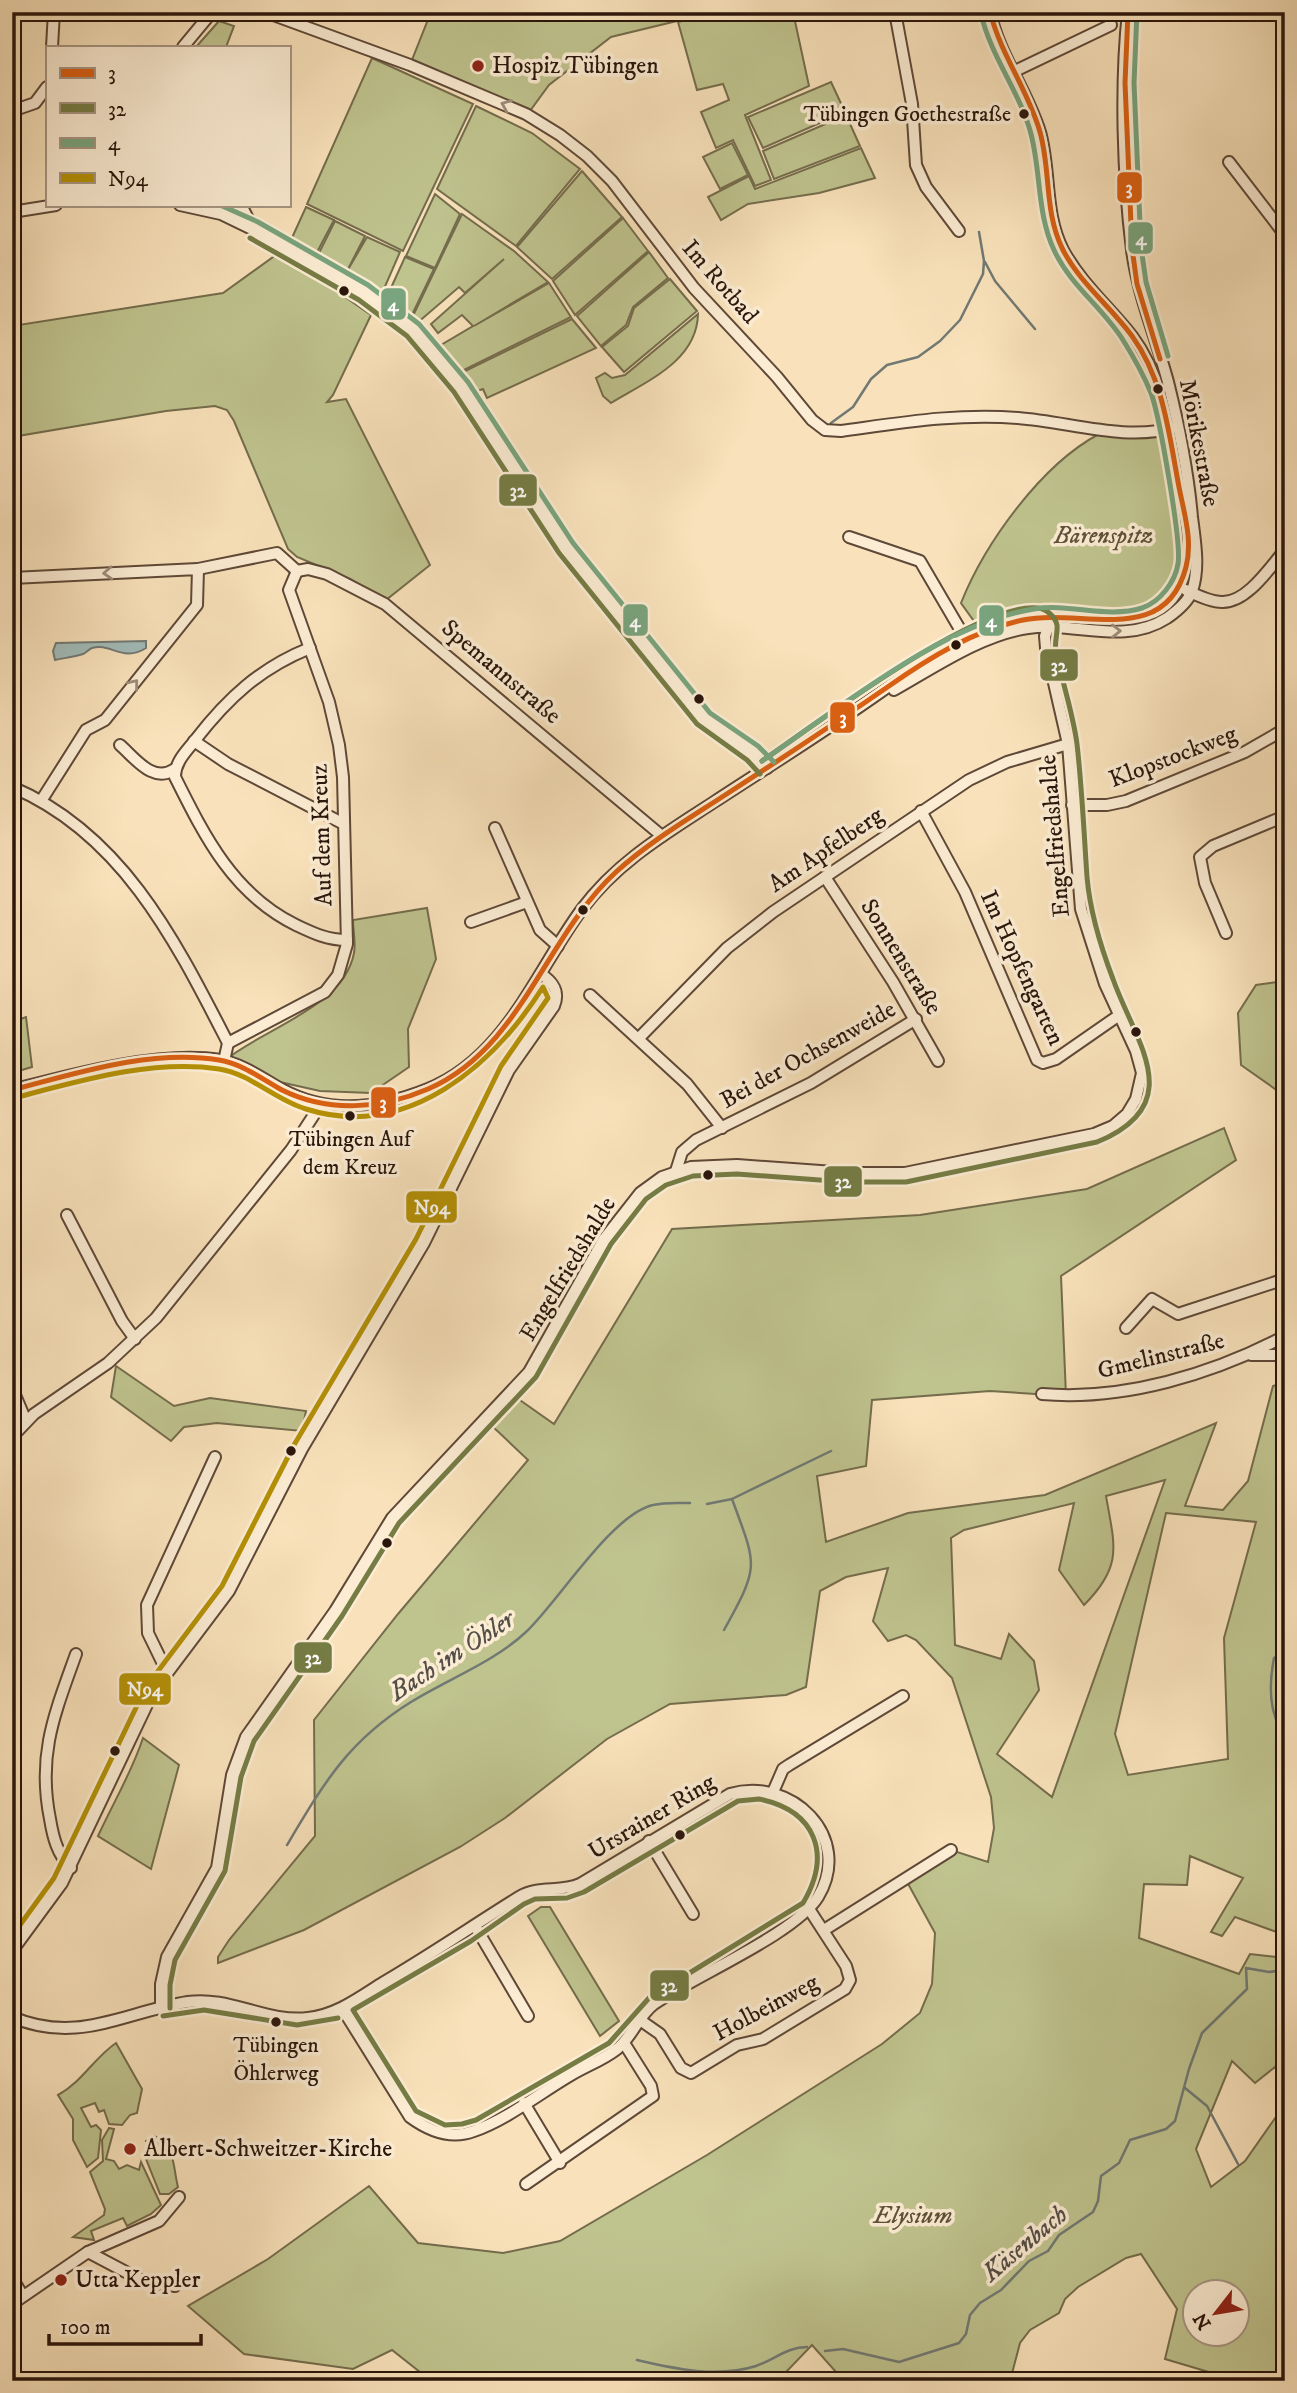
<svg xmlns="http://www.w3.org/2000/svg" width="1297" height="2393" font-family="'IM FELL DW Pica',serif">
  <rect width="100%" height="100%" fill="#f9e2bb"/>
  <filter id="stains"><feTurbulence type="fractalNoise" baseFrequency=".00286" numOctaves="4"/><feColorMatrix values="0 0 0 0 .2 0 0 0 0 .09 0 0 0 0 .02 0 0 0 .5 -.17"/></filter>
  <radialGradient id="worn" r=".72"><stop offset=".6" stop-color="#630" stop-opacity="0"/><stop offset="1" stop-color="#630" stop-opacity=".3"/></radialGradient>
  <g fill="#bfc38e" stroke="#746c4c" stroke-width="2" fill-rule="evenodd">
    <polygon points="431,12 714,12 611,37 549,85 527,115 410,65"/>
    <polygon points="720,12 793,12 809,86 745,115 771,180 755,186 733,140 716,148 701,112 729,100 723,84 697,90 678,22"/>
    <polygon points="219,21 234,26 226,47 196,47"/>
    <polygon points="372,58 473,104 403,251 307,204"/>
    <polygon points="831,82 845,112 763,148 748,117"/>
    <polygon points="476,106 532,133 580,169 516,246 437,189"/>
    <polygon points="846,115 860,146 774,179 763,151"/>
    <polygon points="732,143 748,175 720,189 703,157"/>
    <polygon points="861,148 875,178 819,193 748,204 721,220 708,197 749,176 755,189"/>
    <polygon points="582,171 622,217 552,279 517,247"/>
    <polygon points="435,194 460,214 435,268 406,256"/>
    <polygon points="306,207 334,220 315,256 291,240"/>
    <polygon points="462,214 514,251 548,282 474,326 549,283 571,317 462,371 441,345 473,326 462,315 438,333 431,324 504,259 465,293 459,287 416,324 411,320"/>
    <polygon points="623,218 648,251 575,315 553,281"/>
    <polygon points="335,221 365,236 346,273 367,237 400,252 380,298 317,257"/>
    <polygon points="280,252 371,315 333,395 327,402 346,399 430,565 386,600 350,579 297,557 288,549 234,421 227,410 215,406 166,411 12,437 12,326 223,293"/>
    <polygon points="649,252 668,278 633,307 626,325 601,346 577,316"/>
    <polygon points="405,257 434,269 410,319 385,301"/>
    <polygon points="670,279 697,311 624,372 602,347 628,326 634,308"/>
    <path d="M698,314C697,361 647,381 611,403L603,396L596,378L605,373L612,378L625,375Z"/>
    <polygon points="572,319 596,348 487,398 483,389 477,391 463,372"/>
    <path d="M1169,429L1186,530L1180,588L1155,612L1104,621L981,631L961,603C985,543 1041,465 1099,434C1112,428 1153,430 1169,429Z"/>
    <path d="M427,908L436,959L408,1029L409,1067L371,1093L320,1091L262,1078L224,1061C264,1028 344,1007 354,953C356,943 353,930 353,920Z"/>
    <polygon points="1285,981 1285,1096 1241,1065 1238,1013 1256,985"/>
    <polygon points="26,1017 32,1067 12,1073 12,1069 18,1066 12,1046 12,1022"/>
    <path d="M1224,1128L1236,1160L1061,1276L1066,1396L990,1391L872,1400L866,1466L817,1476L826,1542L908,1513L1045,1495L1216,1423L1185,1506L1223,1510L1248,1481L1273,1386L1285,1382V1935L1235,1917L1222,1936L1211,1932L1243,1878L1190,1856L1187,1885L1144,1884L1139,1938L1239,1974L1250,1954L1285,1958V2075L1275,2067L1255,2083L1232,2061L1196,2149L1211,2187L1245,2161L1285,2104V2381H1239L1165,2359L1177,2309L1141,2254L1126,2258L1078,2287L1065,2299L1059,2313L1030,2330L1020,2343L1010,2381H844L812,2345L786,2372L782,2381H451L425,2376L392,2350L353,2369L244,2354L188,2306L268,2259L369,2186L418,2243L503,2253L560,2241L707,2155L882,2044L920,2013L932,1984L935,1933L906,1880L951,1850L988,1862L994,1828L991,1797L952,1678L916,1640L906,1635L888,1641L873,1621L888,1568L846,1577L820,1591L806,1687L786,1695L670,1704L607,1739L505,1818L460,1847L304,1930L218,1963V1957L229,1940L315,1836L314,1720L398,1614L528,1460L491,1425L517,1398L554,1424L672,1229L920,1215L1087,1189ZM1165,1480L1052,1797L997,1754L1039,1690L1034,1661L1009,1634L1001,1659L955,1645L951,1538L964,1530L1074,1503L1059,1570L1084,1605C1123,1566 1115,1547 1106,1496ZM1166,1513L1256,1522L1224,1638L1228,1759L1128,1775L1115,1734ZM1196,2292H1238V2334H1196Z"/>
    <polygon points="116,1366 174,1406 210,1398 306,1411 302,1431 217,1423 184,1427 171,1441 111,1397"/>
    <path d="M143,1738L179,1765L151,1869L98,1836C113,1803 132,1772 143,1738Z"/>
    <polygon points="541,1907 550,1907 619,2021 600,2036 528,1916"/>
    <path d="M116,2043L142,2089L137,2113L130,2115L122,2125L109,2124L104,2110L99,2112L95,2103L81,2108L91,2127L96,2125L101,2130L98,2158L87,2167L73,2140V2119L58,2095C82,2082 94,2058 116,2043Z"/>
    <polygon points="109,2128 114,2129 106,2159 114,2161 119,2169 127,2165 139,2170 141,2162 161,2205 151,2214 127,2226 123,2218 91,2231 94,2240 73,2237 104,2215 105,2209 90,2172 103,2161 102,2140"/>
    <path d="M154,2136C176,2145 173,2169 178,2187L169,2194H160L146,2159L150,2158L152,2149L146,2141Z"/>
  </g>
  <path fill="#a1bcba" stroke="#717974" stroke-width="2" d="M146,641V648C123,663 110,642 92,648C89,649 86,653 83,654C74,657 64,658 55,660L53,651L56,643Z"/>
  <g fill="none" stroke-linecap="round" stroke-linejoin="round">
    <g stroke="#717974" stroke-width="2.5">
      <polyline points="985,262 995,281 1035,329"/>
      <polyline points="831,423 853,407 871,379 887,365 918,357 940,341 960,320 983,274 984,261 979,232"/>
      <polyline points="707,1504 732,1499 831,1451"/>
      <polyline points="1285,1581 1278,1586 1285,1617"/>
      <path d="M724,1630C760,1565 757,1567 732,1499"/>
      <path d="M1285,1651L1274,1658C1269,1684 1268,1714 1285,1735"/>
      <path d="M287,1845C324,1783 348,1741 411,1702C448,1679 494,1662 526,1632C558,1602 612,1514 653,1505C665,1502 678,1503 690,1503"/>
      <polyline points="1185,2088 1207,2106 1238,2164"/>
      <polyline points="825,2351 843,2349 899,2362 959,2343 966,2334 970,2315 980,2303 1001,2290 1029,2261 1048,2251 1059,2235 1093,2212 1098,2201 1101,2176 1119,2163 1130,2140 1166,2129 1175,2121 1189,2069 1202,2033 1247,1989 1246,1968 1269,1972 1285,1970"/>
      <path d="M637,2360C675,2369 718,2378 756,2366C774,2360 787,2347 807,2347"/>
    </g>
    <defs>
      <g id="street">
        <path d="M265,12L410,65L526,114L560,135L587,156L612,181L694,288L777,377L812,420L825,430L841,431C900,423 957,413 1018,418C1071,422 1125,442 1177,427"/>
        <polyline points="895,12 912,104 916,165 926,187 959,231"/>
        <polyline points="52,47 54,12"/>
        <polyline points="183,47 212,12"/>
        <polyline points="1013,72 1111,25"/>
        <polyline points="12,111 35,103 47,87"/>
        <polyline points="1229,162 1285,235"/>
        <path d="M180,205L221,214L254,230L364,293L413,330L461,387L566,548L704,719C725,738 750,745 767,768"/>
        <polyline points="241,205 254,230"/>
        <polyline points="12,212 56,205"/>
        <polyline points="849,537 920,561 968,643"/>
        <polyline points="198,569 277,553 297,571"/>
        <polyline points="297,571 308,569 327,574 385,604 662,836"/>
        <polyline points="12,578 198,569 197,605 105,720 86,730 41,801"/>
        <path d="M1186,590C1196,595 1211,602 1222,602C1247,603 1270,567 1285,550"/>
        <path d="M310,648C260,668 228,698 196,739C187,751 175,761 175,777C205,837 233,894 296,925C313,933 327,940 347,940"/>
        <path d="M894,690C935,667 981,635 1028,628C1074,621 1124,646 1167,618C1177,611 1188,602 1192,591C1200,568 1195,541 1192,517C1188,472 1179,426 1168,382C1156,337 1138,296 1132,250C1123,177 1120,85 1128,12"/>
        <polyline points="194,741 228,764 342,823"/>
        <path d="M120,745C136,759 153,784 175,769"/>
        <path d="M12,787C123,834 176,942 228,1043L224,1061"/>
        <polyline points="1072,805 1107,805 1126,801 1245,752 1285,729"/>
        <polyline points="921,811 965,892 1037,1060 1043,1063 1056,1059 1118,1016"/>
        <polyline points="495,828 540,930 558,946"/>
        <polyline points="825,877 893,982 938,1061"/>
        <polyline points="471,922 527,902"/>
        <polyline points="1226,933 1205,883 1200,857 1213,846 1285,816"/>
        <polyline points="590,995 687,1084 722,1128"/>
        <polyline points="639,1038 727,948 773,912 969,780 1007,762 1068,744"/>
        <polyline points="228,1043 325,992 338,975 347,944 343,777 339,745 329,702 289,590 297,571"/>
        <path d="M12,1090C70,1075 161,1050 220,1060C243,1064 263,1079 283,1090C329,1115 381,1108 428,1089C506,1058 536,971 582,909C617,862 665,834 714,802C772,764 832,727 889,686C932,656 972,632 1023,620C1077,606 1169,651 1186,567C1192,542 1184,512 1179,488C1169,436 1165,380 1132,336C1109,307 1081,283 1063,250C1044,213 1051,171 1040,132C1027,90 999,55 990,12"/>
        <polyline points="676,1171 682,1152 696,1140 811,1083 916,1019"/>
        <polyline points="67,1215 122,1321 135,1339"/>
        <polyline points="1126,1328 1152,1299 1178,1314 1285,1279"/>
        <polyline points="1251,1355 1285,1355"/>
        <polyline points="12,1388 26,1421"/>
        <path d="M1042,1394C1124,1401 1213,1374 1285,1336"/>
        <polyline points="12,1437 34,1414 108,1363 156,1318 291,1150 321,1104"/>
        <polyline points="167,1672 148,1633 147,1605 215,1457"/>
        <polyline points="773,1792 783,1769 789,1765 903,1696"/>
        <polyline points="649,1841 693,1914"/>
        <path d="M71,1868C57,1854 53,1837 50,1819C37,1754 55,1713 76,1654"/>
        <polyline points="475,1926 528,2016"/>
        <polyline points="824,1930 951,1850"/>
        <path d="M12,1951L62,1883L153,1692L229,1591L302,1449L424,1243L509,1070L554,1006C560,991 553,982 541,974"/>
        <polyline points="161,2008 161,1984 167,1957 217,1868 232,1775 246,1737 335,1611 392,1518 529,1372 604,1239 640,1193 662,1177 691,1167 737,1165 848,1173 905,1173 1094,1134 1113,1126 1127,1114 1136,1099 1142,1073 1136,1051 1105,984 1081,909 1068,744 1046,648 1045,636 1052,618"/>
        <path d="M12,2017C78,2045 123,2012 188,2002C229,1996 267,2023 308,2018C337,2015 360,1997 384,1982C430,1955 474,1925 519,1897C538,1885 560,1893 580,1884L730,1794C791,1776 854,1837 818,1897C795,1934 694,1976 654,2004C638,2016 633,2036 617,2049C603,2060 586,2066 571,2075C540,2093 508,2119 474,2131C450,2140 429,2131 410,2117L342,2008"/>
        <polyline points="640,2020 660,2034 681,2068 691,2073 737,2045 763,2039 845,1989 850,1980 846,1966 809,1909"/>
        <polyline points="524,2103 560,2163"/>
        <polyline points="526,2184 653,2096 651,2086 624,2043"/>
        <polyline points="88,2252 141,2280 175,2286"/>
        <polyline points="12,2278 23,2296"/>
        <polyline points="12,2304 88,2252 159,2221 179,2197"/>
      </g>
    </defs>
    <use href="#street" stroke="#5e4837" stroke-width="14"/>
    <use href="#street" stroke="#fbecd3" stroke-width="10"/>
    <defs>
      <g id="bus-1">
        <polyline points="1128,12 1125,83 1132,248 1137,284 1160,359"/>
        <path d="M12,1090C77,1073 151,1049 219,1060C243,1064 262,1079 282,1090C328,1113 382,1109 428,1089C522,1048 544,938 616,872C648,843 685,821 722,797C778,761 834,724 889,686C929,658 974,630 1023,620C1082,608 1165,648 1186,567C1193,541 1184,513 1179,487C1169,435 1164,380 1132,336C1110,306 1080,283 1063,250C1044,213 1051,171 1040,132C1028,90 1001,55 990,12"/>
      </g>
      <g id="bus-2">
        <polyline points="250,238 359,300 407,336 454,392 559,553 697,724 747,760 760,774"/>
        <path d="M759,1799C816,1811 832,1854 803,1903L649,1998L609,2043L476,2120L462,2124L445,2125L416,2111L353,2010L471,1941L524,1904L535,1899L567,1898L584,1892L738,1801Z"/>
        <path d="M170,2008V1985L175,1960L225,1871L241,1777L254,1741L342,1616L399,1523L536,1377L611,1244L646,1199L666,1185L693,1176L737,1174L847,1182H906L1097,1142C1190,1104 1135,1042 1113,979C1100,945 1090,912 1087,877C1084,833 1082,788 1077,744C1073,713 1062,682 1056,651C1054,643 1058,633 1057,625C1055,616 1046,609 1038,608C978,601 816,724 762,761"/>
        <polyline points="163,2016 204,2010 297,2025 338,2018"/>
      </g>
      <g id="bus-3">
        <polyline points="1137,12 1134,83 1141,247 1146,282 1168,356"/>
        <polyline points="220,205 258,222 368,285 419,324 468,382 573,543 710,713 758,746 774,762"/>
        <path d="M762,761C839,709 943,623 1034,609C1069,603 1107,619 1142,608C1160,602 1175,582 1178,564C1182,543 1159,414 1151,393C1144,376 1133,356 1123,340C1103,308 1070,285 1054,250C1037,214 1041,172 1031,134C1020,92 991,57 981,14"/>
      </g>
      <path id="bus-4" d="M12,1936L54,1878L146,1687L222,1586L294,1445L416,1239L501,1066L548,998L543,987C493,1066 407,1141 306,1109C275,1100 251,1074 219,1069C152,1059 79,1081 14,1098"/>
    </defs>
    <use href="#bus-1" stroke="#fbecd3" stroke-width="10"/>
    <use href="#bus-2" stroke="#fbecd3" stroke-width="10"/>
    <use href="#bus-3" stroke="#fbecd3" stroke-width="10"/>
    <use href="#bus-4" stroke="#fbecd3" stroke-width="10"/>
    <use href="#bus-1" stroke="#d96013" stroke-width="5"/>
    <use href="#bus-2" stroke="#757c44" stroke-width="5"/>
    <use href="#bus-3" stroke="#79a47d" stroke-width="5"/>
    <use href="#bus-4" stroke="#b49006" stroke-width="5"/>
  </g>
  <defs><path id="oneway-chevron" d="M-2-3.5L2.5 0L-2 3.5" fill="none" stroke-width="1.6" stroke-linecap="round" stroke-linejoin="round" transform="scale(1.75)"/></defs>
  <g stroke="#9d8b79">
    <use href="#oneway-chevron" transform="translate(506 105) rotate(-157)"/>
    <use href="#oneway-chevron" transform="translate(108 573) rotate(177)"/>
    <use href="#oneway-chevron" transform="translate(1116 631) rotate(-1)"/>
    <use href="#oneway-chevron" transform="translate(134 684) rotate(-51)"/>
  </g>
  <g fill="#8f2418" stroke="#fbecd3" stroke-width="2.5">
    <circle cx="478" cy="66" r="7"/>
    <circle cx="130" cy="2149" r="7"/>
    <circle cx="61" cy="2280" r="7"/>
  </g>
  <g fill="#2a150b" stroke="#fbecd3" stroke-width="2.5">
    <circle cx="1024" cy="114" r="6"/>
    <circle cx="344" cy="291" r="6"/>
    <circle cx="1158" cy="389" r="6"/>
    <circle cx="956" cy="645" r="6"/>
    <circle cx="699" cy="699" r="6"/>
    <circle cx="583" cy="910" r="6"/>
    <circle cx="1136" cy="1032" r="6"/>
    <circle cx="350" cy="1116" r="6"/>
    <circle cx="708" cy="1175" r="6"/>
    <circle cx="291" cy="1451" r="6"/>
    <circle cx="387" cy="1543" r="6"/>
    <circle cx="115" cy="1751" r="6"/>
    <circle cx="680" cy="1835" r="6"/>
    <circle cx="276" cy="2022" r="6"/>
  </g>
  <g text-anchor="middle" dominant-baseline="central" stroke-width="7" stroke-linejoin="round" paint-order="stroke">
    <g font-size="22" fill="#2a150b" stroke="#fbecd3">
      <text x="1011" y="114" text-anchor="end">Tübingen Goethestraße</text>
      <text x="350" y="1139">Tübingen Auf<tspan x="350" dy="28">dem Kreuz</tspan></text>
      <text x="276" y="2045">Tübingen<tspan x="276" dy="28">Öhlerweg</tspan></text>
    </g>
    <g font-size="24" fill="#2a150b" stroke="#fbecd3" text-anchor="start">
      <text x="492" y="66">Hospiz Tübingen</text>
      <text x="144" y="2149">Albert-Schweitzer-Kirche</text>
      <text x="75" y="2280">Utta Keppler</text>
    </g>
    <g font-size="24" fill="#2a150b" stroke="#fbecd3">
      <text transform="translate(720 282) rotate(49)">Im Rotbad</text>
      <text transform="translate(1199 443) rotate(79)">Mörikestraße</text>
      <text transform="translate(501 672) rotate(40)">Spemannstraße</text>
      <text transform="translate(1173 757) rotate(-21)">Klopstockweg</text>
      <text transform="translate(322 835) rotate(-92)">Auf dem Kreuz</text>
      <text transform="translate(1055 836) rotate(-95)">Engelfriedshalde</text>
      <text transform="translate(826 850) rotate(-34)">Am Apfelberg</text>
      <text transform="translate(901 957) rotate(58)">Sonnenstraße</text>
      <text transform="translate(1022 968) rotate(65)">Im Hopfengarten</text>
      <text transform="translate(808 1055) rotate(-29)">Bei der Ochsenweide</text>
      <text transform="translate(568 1269) rotate(-59)">Engelfriedshalde</text>
      <text transform="translate(1161 1356) rotate(-14)">Gmelinstraße</text>
      <text transform="translate(652 1817) rotate(-31)">Ursrainer Ring</text>
      <text transform="translate(766 2008) rotate(-28)">Holbeinweg</text>
    </g>
    <g font-size="24" font-style="italic" fill="#5e5239" stroke="#fbecd3">
      <text x="1104" y="536">Bärenspitz</text>
      <text x="913" y="2216">Elysium</text>
    </g>
    <g font-size="26" font-style="italic" fill="#544f48" stroke="#fbecd3">
      <text transform="translate(452 1656) rotate(-33)">Bach im Öhler</text>
      <text transform="translate(1025 2244) rotate(-40)">Käsenbach</text>
    </g>
  </g>
  <g stroke="#fbecd3" stroke-width="2.5">
    <rect x="1116" y="171" width="27" height="33" rx="7" fill="#d96013"/>
    <rect x="1127" y="221" width="27" height="34" rx="7" fill="#79a47d"/>
    <rect x="380" y="287" width="27" height="34" rx="7" fill="#79a47d"/>
    <rect x="498" y="473" width="40" height="34" rx="7" fill="#757c44"/>
    <rect x="622" y="603" width="27" height="34" rx="7" fill="#79a47d"/>
    <rect x="978" y="604" width="27" height="33" rx="7" fill="#79a47d"/>
    <rect x="1039" y="648" width="40" height="34" rx="7" fill="#757c44"/>
    <rect x="829" y="701" width="27" height="33" rx="7" fill="#d96013"/>
    <rect x="370" y="1086" width="27" height="33" rx="7" fill="#d96013"/>
    <rect x="823" y="1165" width="40" height="33" rx="7" fill="#757c44"/>
    <rect x="405" y="1190" width="53" height="34" rx="7" fill="#b49006"/>
    <rect x="293" y="1641" width="40" height="33" rx="7" fill="#757c44"/>
    <rect x="118" y="1672" width="54" height="34" rx="7" fill="#b49006"/>
    <rect x="649" y="1969" width="41" height="33" rx="7" fill="#757c44"/>
  </g>
  <g font-size="19" text-anchor="middle" font-weight="bold" fill="#fff">
    <text x="1129" y="194">3</text>
    <text x="1141" y="245">4</text>
    <text x="393" y="311">4</text>
    <text x="518" y="497">32</text>
    <text x="635" y="627">4</text>
    <text x="991" y="627">4</text>
    <text x="1059" y="672">32</text>
    <text x="843" y="724">3</text>
    <text x="383" y="1109">3</text>
    <text x="843" y="1188">32</text>
    <text x="432" y="1214">N94</text>
    <text x="313" y="1664">32</text>
    <text x="145" y="1696">N94</text>
    <text x="669" y="1992">32</text>
  </g>
  <rect width="1297" height="2393" fill="none" stroke="#f9e2bb" stroke-width="42"/>
  <rect x="14" y="14" width="1269" height="2365" fill="none" stroke="#2a150b" stroke-width="3.5"/>
  <rect x="21" y="21" width="1255" height="2351" fill="none" stroke="#2a150b" stroke-width="2"/>
  <rect x="46" y="46" width="245" height="161" fill="#fbecd3" stroke="#a79683" stroke-width="2"/>
  <rect x="60" y="68" width="35" height="10" fill="#d96013" stroke="#a79683" stroke-width="2"/>
  <text x="108" y="80" font-size="21" fill="#2a150b">3</text>
  <rect x="60" y="103" width="35" height="10" fill="#757c44" stroke="#a79683" stroke-width="2"/>
  <text x="108" y="116" font-size="21" fill="#2a150b">32</text>
  <rect x="60" y="138" width="35" height="10" fill="#79a47d" stroke="#a79683" stroke-width="2"/>
  <text x="108" y="150" font-size="21" fill="#2a150b">4</text>
  <rect x="60" y="173" width="35" height="10" fill="#b49006" stroke="#a79683" stroke-width="2"/>
  <text x="108" y="186" font-size="21" fill="#2a150b">N94</text>
  <g transform="translate(1216 2313) rotate(239)"><circle r="33" fill="#fbecd3" stroke="#a79683" stroke-width="2"/>
  <path d="M0-5L12 26L0 18L-12 26Z" fill="#8f2418"/>
  <text y="-10" font-size="19" font-weight="bold" text-anchor="middle" fill="#2a150b">N</text>
  </g>
  <path d="M49 2334v10h152v-10" fill="none" stroke="#2a150b" stroke-width="3.5"/>
  <text x="60" y="2334" font-size="21" fill="#2a150b" stroke="#fbecd3" stroke-width="5" paint-order="stroke">100 m</text>
  <rect width="100%" height="100%" filter="url(#stains)"/>
  <rect width="100%" height="100%" fill="url(#worn)"/>
</svg>
